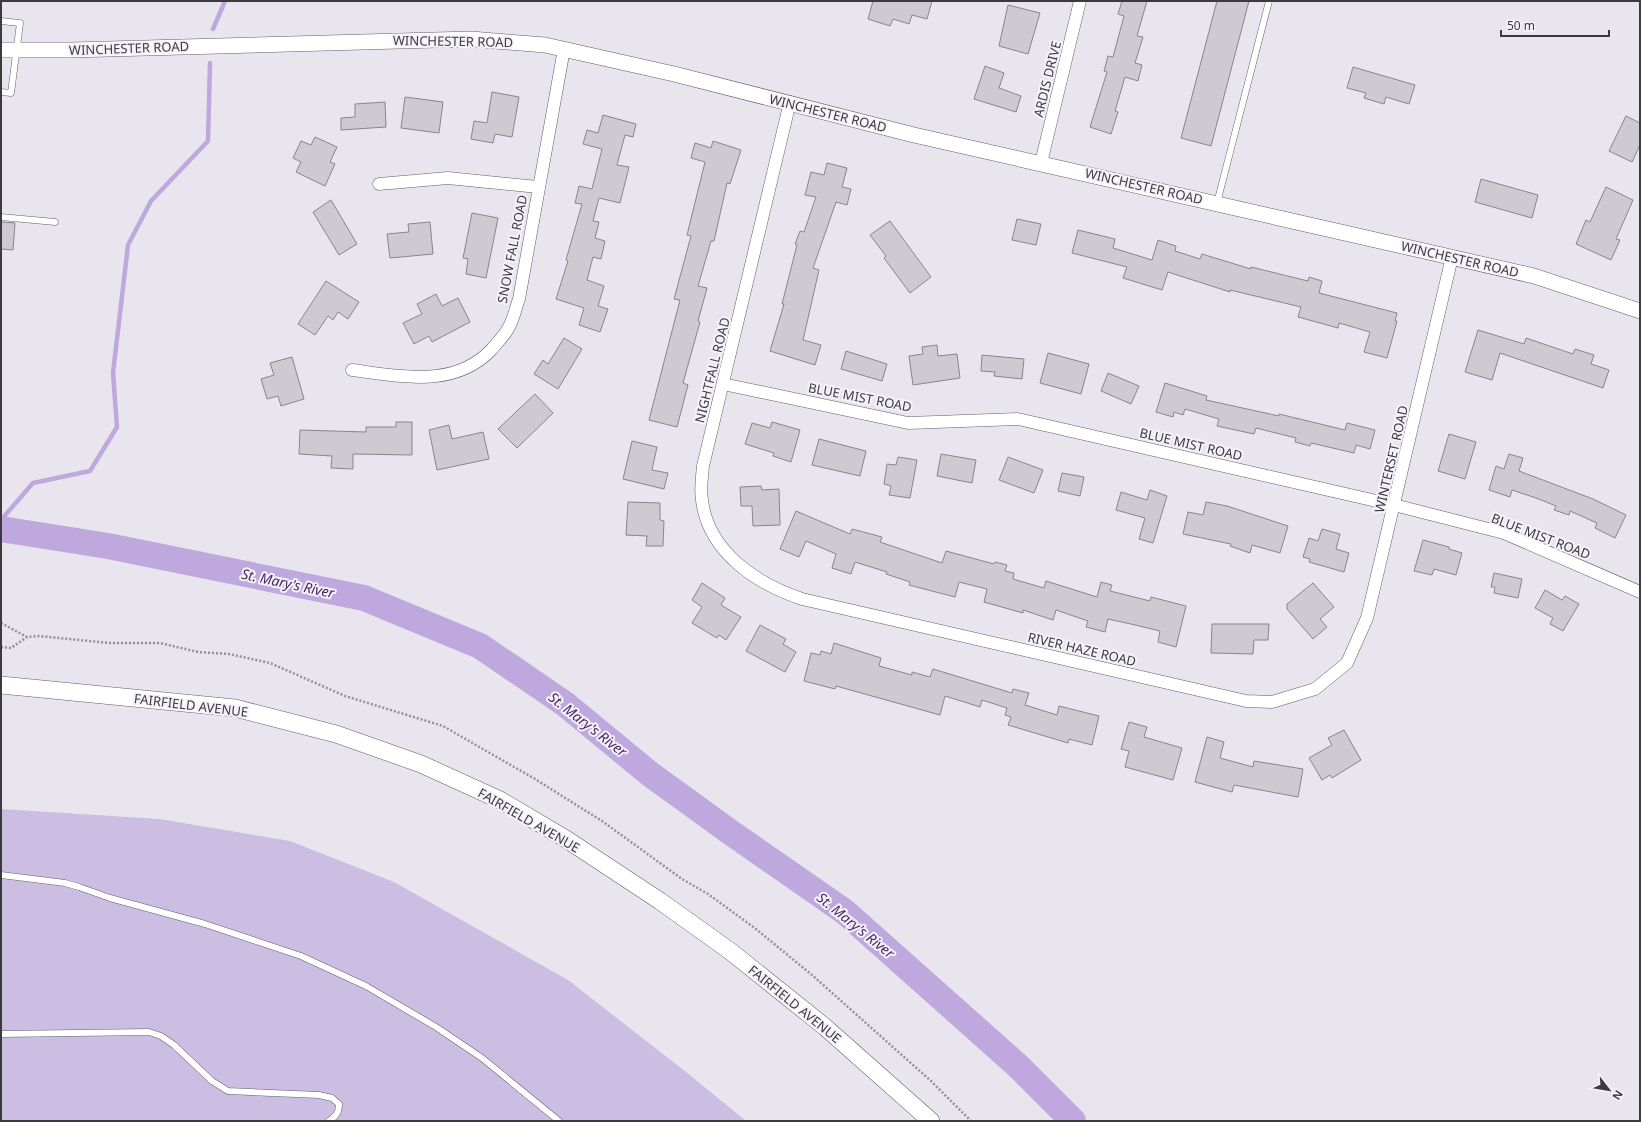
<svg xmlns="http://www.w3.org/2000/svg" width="1641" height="1122" font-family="'Noto Sans',sans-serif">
  <rect width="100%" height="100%" fill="#e8e5ee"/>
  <polygon fill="#ccbde2" points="1,809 159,819 290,841 394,882 568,980 686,1072 746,1121 1,1121"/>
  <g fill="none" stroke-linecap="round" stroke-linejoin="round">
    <g stroke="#bea8dd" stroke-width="4.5">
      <polyline points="213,29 225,1"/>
      <polyline points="1,520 33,483 90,471 117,427 113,373 128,245 151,201 208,141 210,63"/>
    </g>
    <polyline stroke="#bea8dd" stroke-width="26" points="1,529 108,546 364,598 480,646 565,704 650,774 730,832 845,912 1018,1066 1073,1121"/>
  </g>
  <g fill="#cdcad2" stroke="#88858d">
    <polygon points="873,1 932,1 927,19 912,15 909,24 893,19 890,26 868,19"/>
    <polygon points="1122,1 1147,1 1137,36 1143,37 1135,63 1142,65 1138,81 1125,77 1115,111 1118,112 1111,134 1090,127 1107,72 1104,71 1108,56 1113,57 1124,16 1118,14"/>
    <polygon points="1217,1 1249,1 1211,146 1181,138"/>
    <polygon points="1008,5 1040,13 1028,54 999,46"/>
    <polygon points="985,66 1004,73 999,88 1021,96 1016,112 974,99"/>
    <polygon points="1353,67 1415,85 1409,104 1386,97 1384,104 1364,98 1366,93 1347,88"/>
    <polygon points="492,92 519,97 512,137 495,134 493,143 471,139 474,121 487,123"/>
    <polygon points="405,97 443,102 439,133 401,128"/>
    <polygon points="385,102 386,127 341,130 341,118 355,117 355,104"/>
    <polygon points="603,115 636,124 633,137 625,135 617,165 629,167 620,203 599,198 593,221 599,222 595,238 605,241 601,259 593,257 587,280 604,286 598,306 608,309 600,332 579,325 584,308 556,299 568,261 566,260 582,204 575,203 579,186 592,189 602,149 583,144 587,130 598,133"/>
    <polygon points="1626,116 1640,123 1640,145 1632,162 1609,151"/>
    <polygon points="315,137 337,147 330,162 335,164 325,186 296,172 301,162 293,158 301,141 311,145"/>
    <polygon points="713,141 741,150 730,184 727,183 714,241 711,241 698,286 707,288 698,321 700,322 683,383 688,385 677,427 649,420 680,300 674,299 691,236 687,235 705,162 691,158 695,143 711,148"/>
    <polygon points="827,163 847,168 842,187 851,189 847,205 836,202 813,268 819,270 803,340 821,345 815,365 770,351 784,304 782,304 797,245 795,244 800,231 804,232 816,197 805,195 811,172 824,175"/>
    <polygon points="1481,179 1538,195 1532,218 1475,202"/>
    <polygon points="1606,187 1633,200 1616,239 1620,240 1611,260 1576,244 1586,220 1590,222"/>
    <polygon points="331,200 357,244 339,255 313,212"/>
    <polygon points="472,213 498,218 486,278 466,274 468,259 463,258"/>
    <polygon points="1017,219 1041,224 1036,245 1012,240"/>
    <polygon points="890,221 931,277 910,293 884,258 886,256 870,235"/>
    <polygon points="1,222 15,223 13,250 1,249"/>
    <polygon points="430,222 433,254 390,258 387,234 409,232 408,224"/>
    <polygon points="1078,230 1115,239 1113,248 1152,260 1158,240 1176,246 1175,251 1200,259 1202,254 1251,269 1251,267 1308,281 1309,277 1322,281 1319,293 1397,313 1395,321 1397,321 1387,358 1364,352 1370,332 1339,323 1338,328 1298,317 1301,307 1230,290 1230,292 1168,272 1162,290 1123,278 1127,267 1072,253"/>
    <polygon points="326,281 359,302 348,319 338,312 333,320 328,316 315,335 298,324"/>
    <polygon points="436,294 442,306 458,298 470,322 432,342 429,336 414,344 403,323 422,314 417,304"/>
    <polygon points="1478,330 1524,344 1526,338 1573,354 1575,349 1594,355 1591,364 1609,370 1603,388 1500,353 1492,380 1465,372"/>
    <polygon points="564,338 582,349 558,389 534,374 543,360 548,364"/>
    <polygon points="937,345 938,356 957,354 960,378 913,385 909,356 923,354 922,347"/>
    <polygon points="846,351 887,364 882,381 841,369"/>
    <polygon points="1048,353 1089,364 1081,394 1040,383"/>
    <polygon points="982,355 1024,359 1022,379 994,376 995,372 981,371"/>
    <polygon points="292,357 304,399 281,406 278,396 267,399 261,379 274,375 270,363"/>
    <polygon points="1108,373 1139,386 1131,404 1101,391"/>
    <polygon points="1165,383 1207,396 1206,400 1279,416 1279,414 1345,430 1347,423 1375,430 1370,449 1356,445 1354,453 1311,443 1310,446 1295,442 1296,438 1256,428 1254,434 1217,426 1219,419 1185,409 1183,415 1174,412 1173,417 1156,412"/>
    <polygon points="535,394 553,413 517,448 498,429"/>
    <polygon points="396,422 412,422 412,455 353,454 353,469 331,468 332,456 299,454 300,430 366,432 366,427 396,427"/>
    <polygon points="772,422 800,430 791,462 773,456 774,453 745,444 752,423 770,428"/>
    <polygon points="449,425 452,439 483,432 489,459 437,470 429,430"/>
    <polygon points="1449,434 1476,442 1465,479 1438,471"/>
    <polygon points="819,439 866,451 860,476 812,465"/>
    <polygon points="632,441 657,447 652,470 668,473 664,489 623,479"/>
    <polygon points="941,454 976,460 972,483 937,476"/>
    <polygon points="1509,454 1523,458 1519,471 1593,499 1626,515 1615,538 1595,528 1597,523 1570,511 1569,515 1554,510 1556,506 1536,498 1512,490 1510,497 1489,490 1496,466 1504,469"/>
    <polygon points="898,457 917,460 910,498 889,495 891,486 884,484 887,464 896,465"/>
    <polygon points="1008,457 1043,470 1034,493 999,480"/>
    <polygon points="1062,473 1084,477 1080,496 1058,491"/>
    <polygon points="761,486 762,490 779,489 780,525 753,526 752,506 741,506 740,487"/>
    <polygon points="1150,490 1167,496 1153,543 1139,539 1145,518 1116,510 1121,492 1147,500"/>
    <polygon points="628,502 660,503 660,520 664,521 663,546 646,546 647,536 626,535"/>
    <polygon points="1206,502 1227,506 1288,526 1280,553 1252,545 1250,553 1230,546 1231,544 1183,534 1188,512 1203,515"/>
    <polygon points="796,511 850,534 852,529 882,537 880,542 942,563 946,551 994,564 995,562 1007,565 1005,571 1014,573 1013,579 1044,588 1046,581 1097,597 1101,582 1112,585 1110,591 1150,601 1151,597 1186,606 1176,647 1158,642 1160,631 1131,624 1108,619 1105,632 1086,627 1088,621 1056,610 1053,620 1023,610 1023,613 984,602 987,589 959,582 955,597 909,585 910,582 886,574 887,572 855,562 851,574 832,568 836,554 806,541 799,557 780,549"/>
    <polygon points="1322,529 1340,534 1336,549 1349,553 1344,572 1309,562 1310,559 1303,557 1309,538 1318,541"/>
    <polygon points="1423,540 1449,547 1449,549 1462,553 1456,575 1434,569 1432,575 1414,571"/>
    <polygon points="1494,573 1522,579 1518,598 1494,593 1495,587 1491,587"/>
    <polygon points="702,583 725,598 721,605 741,617 726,640 719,635 717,638 692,623 702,607 692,600"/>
    <polygon points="1313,583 1334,607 1320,619 1327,627 1313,639 1287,609 1287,604"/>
    <polygon points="1545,590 1562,600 1565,596 1579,604 1563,631 1550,624 1553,618 1535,608"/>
    <polygon points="1212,624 1269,624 1268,640 1254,640 1253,654 1211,653"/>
    <polygon points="760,625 786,639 783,644 796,652 785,672 746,651"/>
    <polygon points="834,643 881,658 879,666 912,675 912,672 930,677 933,669 1012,693 1013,689 1029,693 1025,705 1057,715 1059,706 1099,716 1092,745 1069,739 1068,743 1008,725 1011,717 1005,715 1007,708 982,700 980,707 945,696 940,715 836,686 835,689 804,681 811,653 820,655 821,651 831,654"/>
    <polygon points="1129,722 1147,727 1144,737 1182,748 1173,780 1125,767 1129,751 1121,749"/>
    <polygon points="1344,730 1361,760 1332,778 1330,775 1322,780 1309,758 1332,745 1328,738"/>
    <polygon points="1207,737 1224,742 1220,758 1253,767 1254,761 1303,769 1298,797 1234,785 1232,792 1195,782"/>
  </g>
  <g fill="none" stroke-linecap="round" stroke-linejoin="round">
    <defs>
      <g id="service">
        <polyline points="1,21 20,23 11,93 1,92"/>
        <polyline points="1217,203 1269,1"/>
        <polyline points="1,217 55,222"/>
        <polyline points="1,875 65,883 79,887 110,898 205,924 301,956 366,986 436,1027 482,1058 559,1121"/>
        <path d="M1,1034L149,1032L161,1036L174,1045L212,1081L228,1091L319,1095L332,1098L339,1104C339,1113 336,1116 329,1121"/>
      </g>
      <g id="minor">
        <path d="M790,102L703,466C702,477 700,489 702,500C708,552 757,584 802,599L1246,701L1272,702L1315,689L1347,663L1367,618L1452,257"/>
        <polyline points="1041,163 1080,1"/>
        <polyline points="379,184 448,178 538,187"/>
        <path d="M352,370C400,376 455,389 492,349C498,342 506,334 510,325C514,317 516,307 519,299L564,49"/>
        <polyline points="723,384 908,423 1018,419 1394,505 1504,533 1640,592"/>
      </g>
      <polyline id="tertiary" points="1,50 71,50 471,39 545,45 674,74 914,135 1534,276 1640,311"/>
      <polyline id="secondary" points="1,685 235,708 336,734 421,764 500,800 566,839 660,901 730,951 825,1027 931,1121"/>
    </defs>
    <use href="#service" stroke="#615e66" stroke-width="7"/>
    <use href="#minor" stroke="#615e66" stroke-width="13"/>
    <use href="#tertiary" stroke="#615e66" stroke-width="16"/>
    <use href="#secondary" stroke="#615e66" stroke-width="18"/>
    <g stroke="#929096" stroke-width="2.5" stroke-dasharray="2 2" stroke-linecap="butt">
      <polyline points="1,623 27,637 39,636 109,643 160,643 198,652 229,654 270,663 345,696 443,726 535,779 602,821 682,879 708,894 756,929 812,975 931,1081 971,1121"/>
      <polyline points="1,647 11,648 27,637"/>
    </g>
    <use href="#service" stroke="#fff" stroke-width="6"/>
    <use href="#minor" stroke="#fff" stroke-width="12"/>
    <use href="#tertiary" stroke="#fff" stroke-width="15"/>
    <use href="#secondary" stroke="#fff" stroke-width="17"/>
  </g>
  <g text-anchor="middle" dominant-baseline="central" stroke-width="4" stroke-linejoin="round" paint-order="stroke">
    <g font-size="13" fill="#3c3a3e" stroke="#f6f2fb">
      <text transform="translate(453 41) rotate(1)">WINCHESTER ROAD</text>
      <text transform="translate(129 48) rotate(-2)">WINCHESTER ROAD</text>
      <text transform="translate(1047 79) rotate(-76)">ARDIS DRIVE</text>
      <text transform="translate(828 113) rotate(14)">WINCHESTER ROAD</text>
      <text transform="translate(1144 186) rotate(13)">WINCHESTER ROAD</text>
      <text transform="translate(512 249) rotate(-79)">SNOW FALL ROAD</text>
      <text transform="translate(1460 259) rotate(13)">WINCHESTER ROAD</text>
      <text transform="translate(712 370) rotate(-76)">NIGHTFALL ROAD</text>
      <text transform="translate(860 397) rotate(11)">BLUE MIST ROAD</text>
      <text transform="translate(1191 444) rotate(13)">BLUE MIST ROAD</text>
      <text transform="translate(1391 459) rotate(-77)">WINTERSET ROAD</text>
      <text transform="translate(1541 536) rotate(21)">BLUE MIST ROAD</text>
      <text transform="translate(1082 649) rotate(13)">RIVER HAZE ROAD</text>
      <text transform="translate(191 705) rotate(7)">FAIRFIELD AVENUE</text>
      <text transform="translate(529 820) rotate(30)">FAIRFIELD AVENUE</text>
      <text transform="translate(795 1004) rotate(39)">FAIRFIELD AVENUE</text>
    </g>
    <g font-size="14" font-style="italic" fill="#452765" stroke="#f6f2fb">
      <text transform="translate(288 583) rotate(12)">St. Mary's River</text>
      <text transform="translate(588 724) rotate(38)">St. Mary's River</text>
      <text transform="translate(856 925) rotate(39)">St. Mary's River</text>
    </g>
  </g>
  <rect width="1641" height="1122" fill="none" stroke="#3c3a3e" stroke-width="4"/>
  <g transform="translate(1609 1090) rotate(121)" stroke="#f6f2fb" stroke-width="3" paint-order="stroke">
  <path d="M0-3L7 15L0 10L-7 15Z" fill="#3c3a3e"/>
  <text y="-6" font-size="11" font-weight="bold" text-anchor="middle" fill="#3c3a3e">N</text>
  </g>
  <path d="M1501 30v6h108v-6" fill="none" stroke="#3c3a3e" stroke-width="2"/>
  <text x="1507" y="30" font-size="12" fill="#3c3a3e" stroke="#f6f2fb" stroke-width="3" paint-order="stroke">50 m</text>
</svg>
